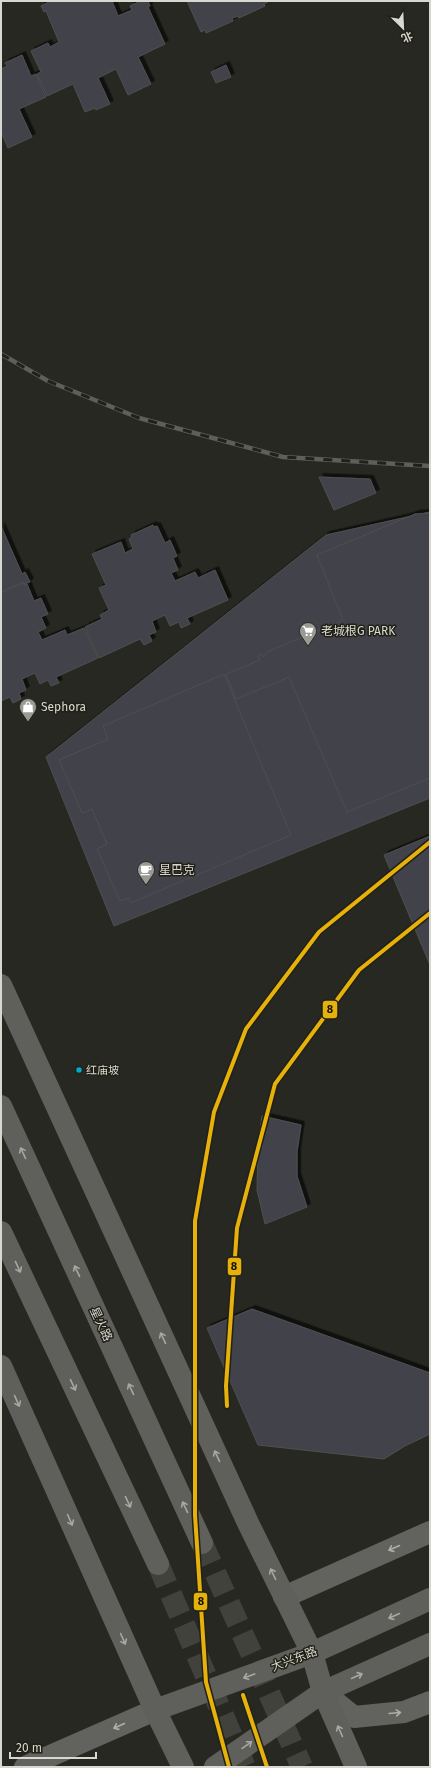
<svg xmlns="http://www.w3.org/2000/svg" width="431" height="1768" font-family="'Fira Sans','Noto Sans SC',sans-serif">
  <defs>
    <filter id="shadow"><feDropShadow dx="3.5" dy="-3.5" stdDeviation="0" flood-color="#0009"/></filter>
  </defs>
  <rect width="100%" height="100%" fill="#282823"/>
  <g fill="#42424c" stroke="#4f4f4f" filter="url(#shadow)">
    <polygon points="51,1 112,1 118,16 132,10 130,6 141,1 148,1 150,6 148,7 165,44 138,57 151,84 128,95 116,69 98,78 110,104 96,110 95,108 85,112 73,84 47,96 37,74 41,72 31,51 48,43 50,47 59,42 46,11 44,12 41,6"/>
    <polygon points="187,1 268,1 268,2 264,4 265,6 239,18 238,16 232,18 233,21 206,33 205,30 201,32"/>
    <polygon points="22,55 31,76 36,74 46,97 19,109 32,137 8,148 1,132 1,69 7,66 5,63"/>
    <polygon points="226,65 231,77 216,83 211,72"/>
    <polygon points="319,477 370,479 376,493 334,510"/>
    <polygon points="430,512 430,798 114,926 46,757 326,535"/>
    <polygon points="430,513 430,778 347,812 289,677 236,699 226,674 260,660 258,656 261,654 264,657 269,651 343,620 317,555 415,514"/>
    <polygon points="153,525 154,527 157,526 165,543 170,540 177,556 173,558 178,570 171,573 175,581 195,572 198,578 215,570 228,600 187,618 190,624 181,628 179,622 170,626 165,615 152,621 156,632 149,635 152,641 144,645 140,639 99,658 85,627 102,619 100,615 109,610 99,588 106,585 92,554 121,542 125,553 133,549 129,539 132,537 131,535"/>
    <polygon points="1,526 22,574 25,572 30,582 24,584 23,582 1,592"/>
    <polygon points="23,583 24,585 27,584 34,601 41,598 48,614 41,617 46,628 38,632 42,640 65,630 67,635 84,628 98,658 56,677 59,683 51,686 48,680 40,684 35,673 22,679 26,690 19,693 21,699 13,703 10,697 1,701 1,593"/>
    <polygon points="224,674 291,835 131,903 129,898 120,901 97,849 107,844 92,809 82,813 59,760 108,739 103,726"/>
    <polygon points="430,836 430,965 384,855"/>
    <polygon points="262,1116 301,1125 297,1152 297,1176 307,1207 265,1224 257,1190 258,1145"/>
    <polygon points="252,1309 430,1373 430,1434 405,1446 384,1459 258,1445 207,1328"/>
  </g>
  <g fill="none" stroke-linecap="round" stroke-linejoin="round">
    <g stroke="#42423d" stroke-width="22" stroke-dasharray="22 11" stroke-linecap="butt">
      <polyline points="202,1543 302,1767"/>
      <polyline points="158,1564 245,1767"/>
    </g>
    <g stroke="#62625e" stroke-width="22">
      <polyline points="284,1597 430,1532"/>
      <polyline points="323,1692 354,1717 404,1712 430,1702"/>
      <polyline points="25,1767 155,1710"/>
    </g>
    <g stroke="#5f5f5c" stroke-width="22">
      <polyline points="1,985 248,1523 312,1653 323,1692 356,1767"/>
      <polyline points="1,1106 202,1543"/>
      <polyline points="1,1232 158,1564"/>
      <polyline points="1,1366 155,1710 183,1767"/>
      <polyline points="155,1710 312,1653 430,1599"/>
      <polyline points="215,1767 323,1692 430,1644"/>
    </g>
    <defs>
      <polyline id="rail" points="1,354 48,381 139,418 283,457 430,466"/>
    </defs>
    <use href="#rail" stroke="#5e5e5a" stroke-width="4.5"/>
    <use href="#rail" stroke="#212117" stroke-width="3" stroke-dasharray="9" stroke-linecap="butt"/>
    <defs>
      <g id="metro-1">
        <polyline points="227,1406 226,1386 237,1228 275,1084 359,970 430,913"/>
        <polyline points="243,1695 267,1767"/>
        <polyline points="229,1767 206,1682 195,1515 195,1221 214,1112 246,1029 319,932 430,842"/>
      </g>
    </defs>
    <use href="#metro-1" stroke="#212117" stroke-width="7"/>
    <use href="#metro-1" stroke="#e6b10b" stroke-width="4"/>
  </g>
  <defs><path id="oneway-shaft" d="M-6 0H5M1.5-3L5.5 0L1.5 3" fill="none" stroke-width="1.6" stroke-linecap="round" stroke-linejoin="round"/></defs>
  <g stroke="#a8a8a2">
    <use href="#oneway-shaft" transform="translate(23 1153) rotate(-115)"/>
    <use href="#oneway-shaft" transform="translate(18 1267) rotate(65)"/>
    <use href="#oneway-shaft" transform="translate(77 1271) rotate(-115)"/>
    <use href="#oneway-shaft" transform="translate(163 1338) rotate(-115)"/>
    <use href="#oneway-shaft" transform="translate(73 1385) rotate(65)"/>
    <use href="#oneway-shaft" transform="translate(131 1389) rotate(-115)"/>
    <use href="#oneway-shaft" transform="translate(17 1401) rotate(66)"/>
    <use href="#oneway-shaft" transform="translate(217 1456) rotate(-115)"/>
    <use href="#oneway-shaft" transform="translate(128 1502) rotate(65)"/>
    <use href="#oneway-shaft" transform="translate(185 1507) rotate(-115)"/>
    <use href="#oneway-shaft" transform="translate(70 1520) rotate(66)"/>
    <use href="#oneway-shaft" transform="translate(273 1574) rotate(-116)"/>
    <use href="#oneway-shaft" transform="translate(394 1616) rotate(156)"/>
    <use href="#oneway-shaft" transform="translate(123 1639) rotate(66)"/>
    <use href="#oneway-shaft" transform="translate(249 1676) rotate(160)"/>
    <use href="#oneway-shaft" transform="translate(357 1676) rotate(-24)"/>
    <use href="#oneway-shaft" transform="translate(340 1731) rotate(-114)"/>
    <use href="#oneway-shaft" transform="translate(247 1745) rotate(-35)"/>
  </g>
  <g stroke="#afafa9">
    <use href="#oneway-shaft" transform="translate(394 1548) rotate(156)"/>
    <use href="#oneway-shaft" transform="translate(395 1713) rotate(-5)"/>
    <use href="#oneway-shaft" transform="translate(119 1726) rotate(156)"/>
  </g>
  <defs>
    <symbol id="supermarket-pin" viewBox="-11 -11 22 30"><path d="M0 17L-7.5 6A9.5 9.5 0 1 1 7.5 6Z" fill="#9a9a94" stroke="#212117"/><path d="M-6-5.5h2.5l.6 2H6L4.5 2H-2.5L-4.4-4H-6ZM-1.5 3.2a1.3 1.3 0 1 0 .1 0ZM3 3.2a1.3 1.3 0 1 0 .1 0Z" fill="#fff"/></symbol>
    <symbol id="shop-pin" viewBox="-11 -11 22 30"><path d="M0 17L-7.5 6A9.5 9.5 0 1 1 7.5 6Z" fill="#9a9a94" stroke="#212117"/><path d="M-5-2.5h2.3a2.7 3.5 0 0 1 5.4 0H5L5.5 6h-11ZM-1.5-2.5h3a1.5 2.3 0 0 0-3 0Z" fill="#fff"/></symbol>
    <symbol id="cafe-pin" viewBox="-11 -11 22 30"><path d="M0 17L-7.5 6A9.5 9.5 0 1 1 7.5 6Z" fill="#9a9a94" stroke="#212117"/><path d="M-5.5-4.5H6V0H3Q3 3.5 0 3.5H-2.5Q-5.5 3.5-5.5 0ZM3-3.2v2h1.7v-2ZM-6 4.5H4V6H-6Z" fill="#fff"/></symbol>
  </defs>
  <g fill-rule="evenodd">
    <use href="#supermarket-pin" x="298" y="621" width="20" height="27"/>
    <use href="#shop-pin" x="18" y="697" width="20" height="27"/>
    <use href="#cafe-pin" x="136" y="860" width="20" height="27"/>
  </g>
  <circle fill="#00a9ce" stroke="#212117" stroke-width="1.5" cx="79" cy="1070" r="3.5"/>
  <g text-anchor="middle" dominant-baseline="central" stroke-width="3" stroke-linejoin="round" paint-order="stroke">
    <g font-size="11" fill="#d8d8d1" stroke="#212117" text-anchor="start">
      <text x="86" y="1070">红庙坡</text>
    </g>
    <g font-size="12" fill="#d8d8d1" stroke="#212117" text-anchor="start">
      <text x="321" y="631">老城根G PARK</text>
      <text x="41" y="707">Sephora</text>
      <text x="159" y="870">星巴克</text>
    </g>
    <g font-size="12" fill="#d8d8d1" stroke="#212117">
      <text transform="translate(101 1324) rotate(65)">星火路</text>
      <text transform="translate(294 1659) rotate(-21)">大兴东路</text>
    </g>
  </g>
  <g stroke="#212117" stroke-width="1.5">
    <rect x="322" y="1000" width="16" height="19" rx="4" fill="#e6b10b"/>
    <rect x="227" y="1257" width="15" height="19" rx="4" fill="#e6b10b"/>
    <rect x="193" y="1592" width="15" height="19" rx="4" fill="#e6b10b"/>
  </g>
  <g font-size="11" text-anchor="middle" font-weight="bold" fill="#111">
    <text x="330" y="1013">8</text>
    <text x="234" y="1270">8</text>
    <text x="201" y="1605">8</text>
  </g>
  <rect width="431" height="1768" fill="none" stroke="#d8d8d1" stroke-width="4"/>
  <g transform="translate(403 28) rotate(156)" stroke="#212117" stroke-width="3" paint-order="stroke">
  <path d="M0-3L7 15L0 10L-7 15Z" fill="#d8d8d1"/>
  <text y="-6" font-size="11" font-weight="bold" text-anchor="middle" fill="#d8d8d1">北</text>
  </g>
  <path d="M10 1752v6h86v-6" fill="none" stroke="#d8d8d1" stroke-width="2"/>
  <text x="16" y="1752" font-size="12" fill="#d8d8d1" stroke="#212117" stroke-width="3" paint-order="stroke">20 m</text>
</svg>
